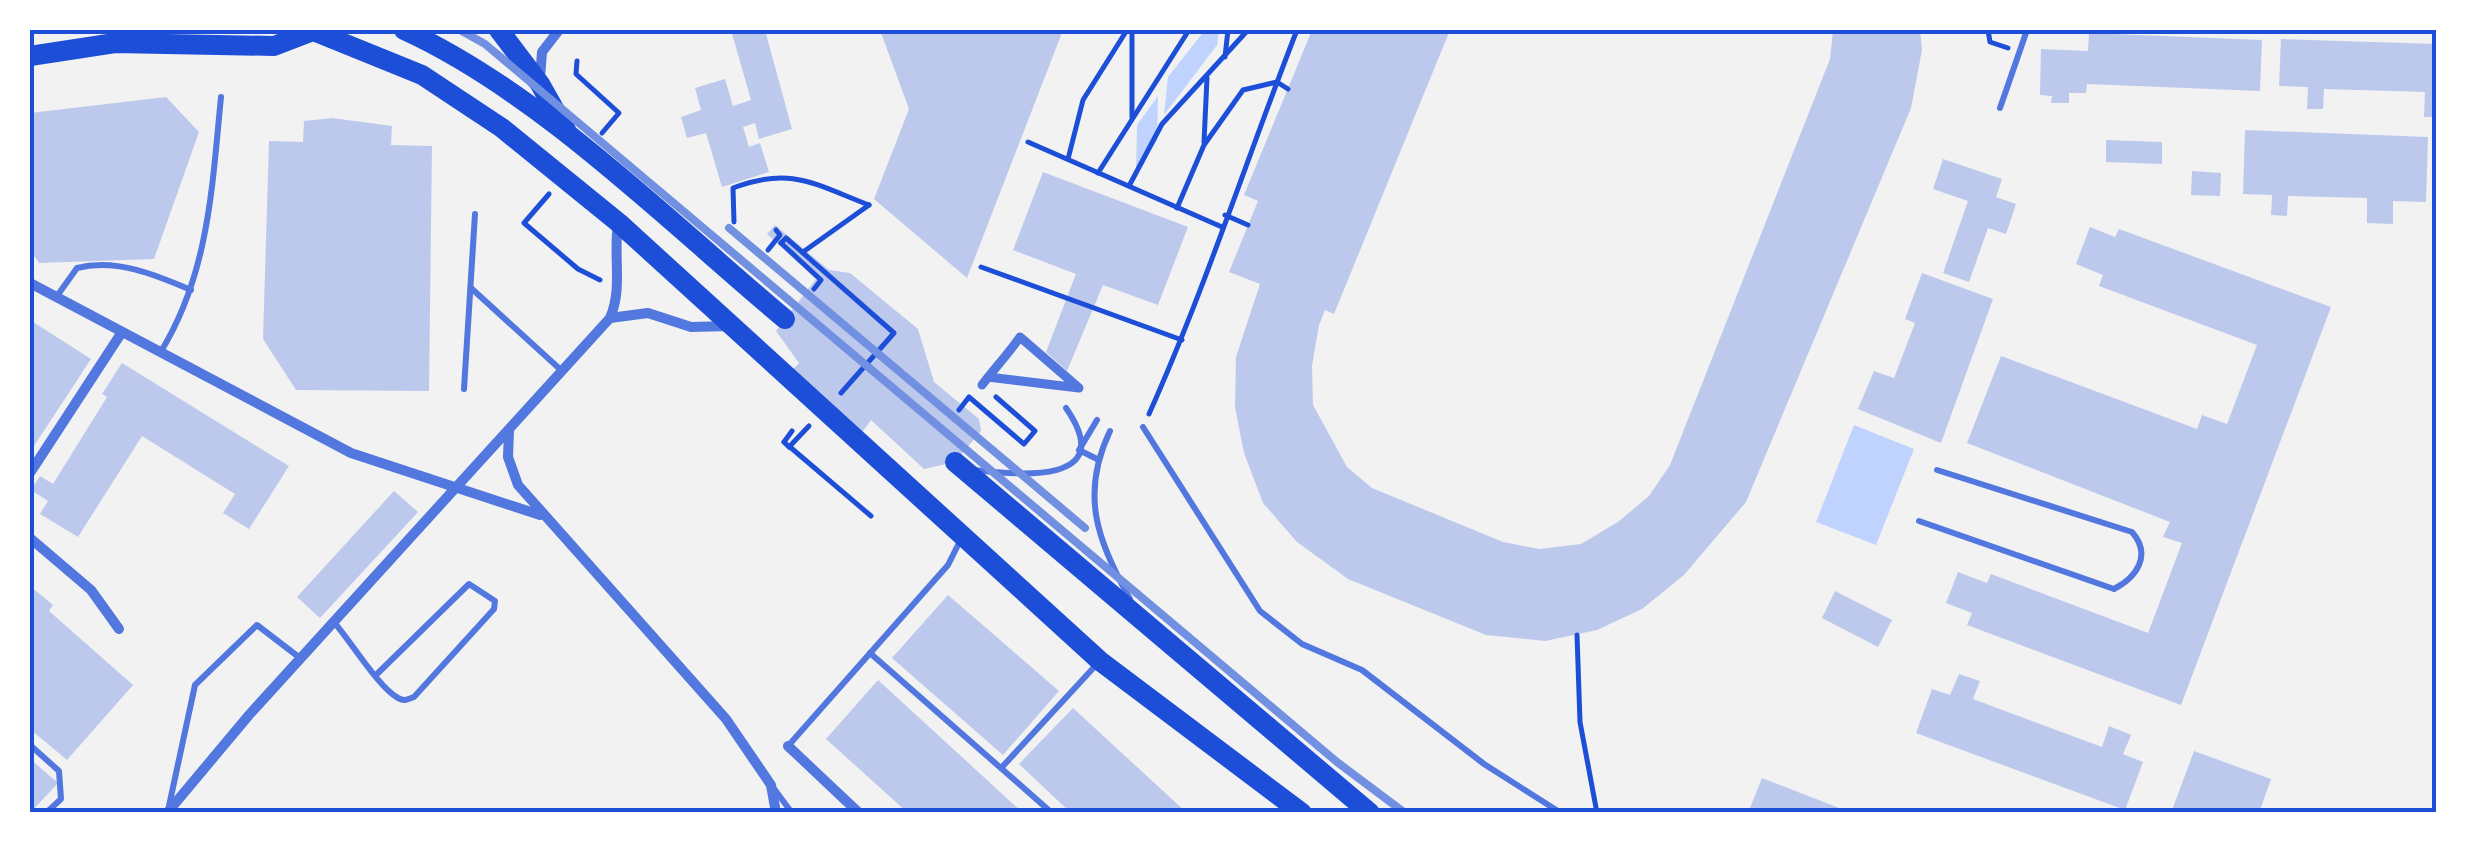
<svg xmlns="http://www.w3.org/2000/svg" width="2467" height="843" font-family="'Noto Sans',sans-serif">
  <rect width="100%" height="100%" fill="#f2f2f2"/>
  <g fill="#bfd3fe">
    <polygon points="1205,30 1219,30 1217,45 1164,115 1168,77"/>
    <polygon points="1158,96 1157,140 1136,171 1137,125"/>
    <polygon points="1854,425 1914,449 1876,545 1816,522"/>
  </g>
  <g fill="#bdc9ec">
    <polygon points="731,30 765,30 792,129 759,139 755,123 743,127 749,147 760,143 769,172 722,187 706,133 687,138 681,117 701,110 695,88 725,79 733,106 751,100"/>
    <polygon points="880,30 1063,30 967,278 874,199 909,109"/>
    <polygon points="1312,30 1450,30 1334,314 1325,310 1319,325 1312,366 1313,405 1347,467 1372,488 1503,542 1539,549 1581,544 1618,522 1649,496 1670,465 1830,59 1833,30 1920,30 1922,50 1911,108 1746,502 1684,575 1642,609 1597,630 1545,641 1486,635 1348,579 1297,542 1263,503 1244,453 1235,407 1236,357 1260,284 1229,272 1258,201 1244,195"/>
    <polygon points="2089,33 2262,40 2260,91 2087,84 2086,93 2069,93 2069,103 2051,103 2052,96 2040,95 2041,49 2088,51"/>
    <polygon points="2281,39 2437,44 2437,117 2424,117 2425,92 2324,89 2323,109 2307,109 2308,87 2279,86"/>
    <polygon points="166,97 199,132 154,259 39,263 30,250 30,113"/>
    <polygon points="332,118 392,126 391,145 432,146 429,391 296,390 263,339 269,141 303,142 304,121"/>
    <polygon points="2245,130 2428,137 2426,202 2393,201 2393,224 2367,223 2367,198 2288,196 2287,216 2271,215 2272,195 2243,194"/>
    <polygon points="2106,140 2162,142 2162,164 2106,162"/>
    <polygon points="1943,159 2002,179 1996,197 2016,204 2006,234 1988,228 1969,282 1943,273 1968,201 1933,189"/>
    <polygon points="2192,171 2221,173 2220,196 2191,195"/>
    <polygon points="1043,172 1188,227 1158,305 1103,285 1067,371 1046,352 1076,274 1013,250"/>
    <polygon points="775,225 829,270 850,273 918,329 934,382 979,419 981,431 955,462 924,469 871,420 855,442 781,382 799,363 776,331 816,279 767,234"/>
    <polygon points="2090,227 2115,237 2119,229 2331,307 2181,705 1967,625 1972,613 1946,603 1958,572 1987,583 1991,574 2148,633 2182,543 2163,537 2170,522 1967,443 2001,356 2197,429 2202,415 2227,424 2257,345 2099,286 2103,275 2076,264"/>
    <polygon points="1922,273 1993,299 1941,443 1858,409 1874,371 1894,378 1915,323 1905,319"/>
    <polygon points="30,320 91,359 30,452"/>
    <polygon points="122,363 289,466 249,529 223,513 235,494 142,436 78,537 40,514 48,501 31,490 40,476 53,484 107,397 102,394"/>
    <polygon points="394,491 418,512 320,618 297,597"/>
    <polygon points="30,586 53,605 49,611 133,685 67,760 30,729"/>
    <polygon points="1835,591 1892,620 1878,647 1822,618"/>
    <polygon points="948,595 1059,691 1003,755 892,658"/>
    <polygon points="1959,674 1980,681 1973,699 2102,747 2109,726 2131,735 2123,754 2143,762 2125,810 1916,733 1932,689 1950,695"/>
    <polygon points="878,680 1023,813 908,813 826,739"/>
    <polygon points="1073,708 1187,813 1071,813 1019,764"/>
    <polygon points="2194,751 2271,779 2259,813 2171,813"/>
    <polygon points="30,759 58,783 30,813"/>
    <polygon points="1762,778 1852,813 1748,813"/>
  </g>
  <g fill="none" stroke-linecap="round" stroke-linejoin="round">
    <g stroke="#1d4ed8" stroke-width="5">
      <polyline points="1132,30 1132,117"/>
      <polyline points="1988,30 1990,42 2008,48"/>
      <polyline points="1225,57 1228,30"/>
      <polyline points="577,61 576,74 619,113 602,133"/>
      <polyline points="1028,142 1222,227"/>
      <polyline points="1204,142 1207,78"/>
      <polyline points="1068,159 1083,100 1127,30"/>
      <polyline points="1098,173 1189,30"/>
      <polyline points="1129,186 1162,124 1248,30"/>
      <polyline points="549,194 524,223 578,269 600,280"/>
      <polyline points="1177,208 1204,145 1243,90 1277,82 1288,89"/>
      <polyline points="1225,215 1248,225"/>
      <path d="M734,222L733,188C791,166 814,184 869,205"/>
      <polyline points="781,243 786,238 894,333 841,393"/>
      <polyline points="781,243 821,280 814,289"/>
      <polyline points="768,250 780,235 776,230"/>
      <polyline points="803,252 869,205"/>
      <polyline points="981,267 1182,340"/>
      <polyline points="959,410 969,397 1024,444 1035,431 996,397"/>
      <path d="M1149,414C1205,289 1247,158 1297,30"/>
      <polyline points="784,442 789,447 809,426"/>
      <polyline points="784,442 792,431"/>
      <polyline points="790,447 871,516"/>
      <polyline points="1577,635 1580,722 1597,813"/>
    </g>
    <g stroke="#5277de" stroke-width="6">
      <polyline points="2000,108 2027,30"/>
      <polyline points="471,288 562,371"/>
      <path d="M57,296L77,268C116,258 156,275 191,290"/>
      <path d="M160,353C209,274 212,187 221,97"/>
      <polyline points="464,389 475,214"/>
      <polyline points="1143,427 1260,611 1302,644 1362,670 1484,764 1561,813"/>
      <path d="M1110,431C1080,494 1097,541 1130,599"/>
      <polyline points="1097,459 1079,450 1097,420"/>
      <path d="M974,470C1016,475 1120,486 1066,408"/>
      <path d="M1919,521L2114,589C2137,577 2152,555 2132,532L1937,470"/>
      <path d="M333,621C350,640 378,687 398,698C405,702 408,699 414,697L494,609L495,601L469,584L377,674"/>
      <polyline points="870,653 1052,813"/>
      <polyline points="30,745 59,771 61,799 46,813"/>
      <polyline points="788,746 948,565 961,539"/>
      <polyline points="1003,766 1097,664"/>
      <polyline points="775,790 792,813"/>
      <polyline points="169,806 195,685 257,625 300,658"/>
    </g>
    <path stroke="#5277de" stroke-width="9" d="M982,385C995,368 1008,354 1020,337L1079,388L988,377"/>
    <g stroke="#5277de" stroke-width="10">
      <polyline points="540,78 542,52 559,30"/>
      <polyline points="30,283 351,453 540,515"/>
      <polyline points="610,318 648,313 691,327 731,326"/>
      <polyline points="509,430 508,457 518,485 726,719 771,785 776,813"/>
      <polyline points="30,473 122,332"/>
      <polyline points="30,538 91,590 119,629"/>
      <polyline points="788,746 859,813"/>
      <path d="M167,813L249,715L610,318C623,288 613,256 618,224"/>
    </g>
    <g stroke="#1d4ed8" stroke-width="20">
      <polyline points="311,30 422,75 502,128 619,223 1100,661 1302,813"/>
      <path d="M404,30C540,92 670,223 785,319"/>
      <polyline points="499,30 540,84 566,130"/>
      <polyline points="30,56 115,43 274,46 313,31"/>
      <polyline points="955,462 1370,813"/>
    </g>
    <g stroke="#7290e2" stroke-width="8">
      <polyline points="30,30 31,30"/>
      <polyline points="460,30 485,44 1337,762 1405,813"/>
      <polyline points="729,228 1085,528"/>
    </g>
  </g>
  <rect width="2467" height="843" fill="none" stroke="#ffffff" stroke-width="65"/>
  <rect x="32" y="32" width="2402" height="778" fill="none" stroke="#1d4ed8" stroke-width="4"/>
</svg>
